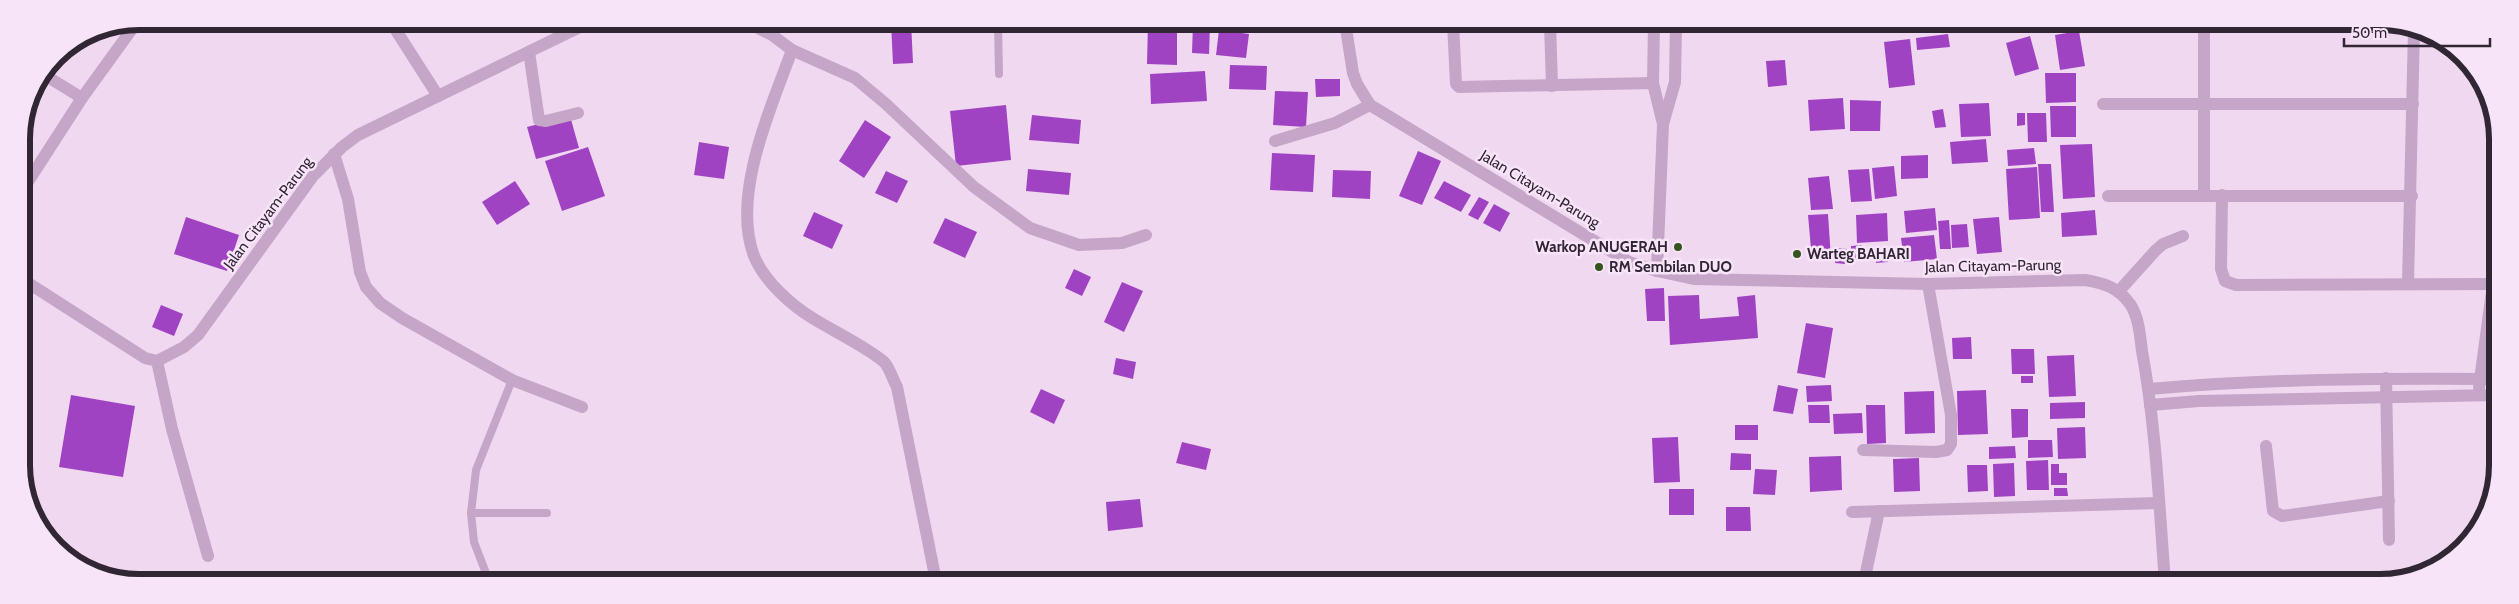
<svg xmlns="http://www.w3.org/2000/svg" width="2519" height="604" font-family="Cabin,sans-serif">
  <rect width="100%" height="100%" fill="#f0d8f0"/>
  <g fill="#9f43c3">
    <polygon points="891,22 911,22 913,63 893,64"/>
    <polygon points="1148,22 1177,22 1177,65 1147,64"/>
    <polygon points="1193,24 1210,25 1209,54 1192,53"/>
    <polygon points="1219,30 1249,34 1246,58 1216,55"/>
    <polygon points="2079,31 2085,66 2060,70 2055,35"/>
    <polygon points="1948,34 1950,47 1917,50 1916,38"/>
    <polygon points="2030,36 2039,69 2015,76 2006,43"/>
    <polygon points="1910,39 1915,85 1889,88 1884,42"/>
    <polygon points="1785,60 1787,85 1768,87 1766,61"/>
    <polygon points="1230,65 1267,66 1266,90 1229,89"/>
    <polygon points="1205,71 1207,101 1151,104 1150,74"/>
    <polygon points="2045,73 2076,73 2076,102 2046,103"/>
    <polygon points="1315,79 1340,79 1340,96 1316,97"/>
    <polygon points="1275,91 1308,92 1306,127 1273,125"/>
    <polygon points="1843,98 1845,129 1810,131 1808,100"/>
    <polygon points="1850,100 1881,101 1880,131 1850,131"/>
    <polygon points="1989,103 1991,136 1961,137 1959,104"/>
    <polygon points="1006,105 1011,160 956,166 950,111"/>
    <polygon points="2050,106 2076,106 2076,137 2051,137"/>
    <polygon points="1943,109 1946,127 1935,128 1932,111"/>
    <polygon points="2017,113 2025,113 2025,125 2017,126"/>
    <polygon points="2027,113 2046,113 2047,142 2028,142"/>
    <polygon points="1032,115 1081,120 1079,144 1029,140"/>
    <polygon points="570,116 579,148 536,159 527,127"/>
    <polygon points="865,120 891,137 864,178 839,161"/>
    <polygon points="1986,139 1988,162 1952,164 1950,142"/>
    <polygon points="699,142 729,147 724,179 694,175"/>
    <polygon points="2092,144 2095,197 2063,199 2060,145"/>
    <polygon points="588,147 605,196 562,211 545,161"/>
    <polygon points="2034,148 2036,164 2008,166 2007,150"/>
    <polygon points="1418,151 1441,161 1422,205 1399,196"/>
    <polygon points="1272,153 1315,155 1313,192 1270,190"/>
    <polygon points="1928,155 1928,178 1901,179 1901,156"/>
    <polygon points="2038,164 2051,164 2054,212 2041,212"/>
    <polygon points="1894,166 1897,196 1875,199 1872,168"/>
    <polygon points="2037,167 2040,218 2009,220 2006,169"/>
    <polygon points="1028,169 1071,173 1069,195 1026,191"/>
    <polygon points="1869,169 1872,201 1851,202 1848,170"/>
    <polygon points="1333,170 1371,171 1370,199 1332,197"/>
    <polygon points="886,171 908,181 897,203 875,193"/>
    <polygon points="1829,176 1833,209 1811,210 1808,178"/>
    <polygon points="515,181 530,204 497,225 482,202"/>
    <polygon points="1444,181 1471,195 1461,212 1434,198"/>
    <polygon points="1479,197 1489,202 1478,220 1468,215"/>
    <polygon points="1494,204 1510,213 1500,232 1483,223"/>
    <polygon points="1935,208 1937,230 1906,233 1904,211"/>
    <polygon points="2095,210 2097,235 2062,237 2061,213"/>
    <polygon points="814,212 843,225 832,249 803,236"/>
    <polygon points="1887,213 1888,241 1857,243 1856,215"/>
    <polygon points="1828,214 1831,259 1812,260 1808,215"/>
    <polygon points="186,217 239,235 227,271 174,254"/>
    <polygon points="1999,217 2002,252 1977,254 1973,219"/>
    <polygon points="945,218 977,232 965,258 933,243"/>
    <polygon points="1949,220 1951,249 1940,249 1938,221"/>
    <polygon points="1967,224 1969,247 1952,248 1951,225"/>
    <polygon points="1934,235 1937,259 1904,262 1901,238"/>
    <polygon points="1862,245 1863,261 1852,261 1851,246"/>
    <polygon points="1887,247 1888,262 1876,263 1875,248"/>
    <polygon points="1836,248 1847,249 1845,264 1835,263"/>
    <polygon points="1074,269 1091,277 1082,296 1065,288"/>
    <polygon points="1122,282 1143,291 1124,332 1104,322"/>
    <polygon points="1664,288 1665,321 1647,321 1645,289"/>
    <polygon points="1699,295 1700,319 1739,316 1737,297 1755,295 1758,338 1670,345 1668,296"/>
    <polygon points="161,305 183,314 174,336 152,327"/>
    <polygon points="1806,323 1833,328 1825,378 1797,373"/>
    <polygon points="1971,337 1972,359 1953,359 1952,338"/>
    <polygon points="2011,349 2034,349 2035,374 2012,374"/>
    <polygon points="2074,355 2076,396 2049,397 2047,356"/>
    <polygon points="1116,358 1136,362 1133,379 1113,374"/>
    <rect x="2021" y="376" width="12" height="7"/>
    <polygon points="1778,385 1798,389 1793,414 1773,411"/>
    <polygon points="1831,385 1832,401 1807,402 1806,386"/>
    <polygon points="1041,389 1065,400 1054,424 1030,412"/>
    <polygon points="1986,390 1988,434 1958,435 1957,391"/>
    <polygon points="1934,391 1935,433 1905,434 1904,392"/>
    <polygon points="71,395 135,406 123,477 59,467"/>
    <polygon points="2085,402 2085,418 2050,419 2050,403"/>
    <polygon points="1808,405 1829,405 1830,423 1809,423"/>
    <polygon points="1866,405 1885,405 1886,443 1867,444"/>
    <polygon points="2011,409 2028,409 2028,437 2012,438"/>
    <polygon points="1862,413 1863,433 1834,434 1833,414"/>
    <rect x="1735" y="425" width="23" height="15"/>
    <polygon points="2085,427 2086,458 2058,459 2057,428"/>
    <polygon points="1678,437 1680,482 1654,483 1652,438"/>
    <polygon points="2028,440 2052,440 2053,457 2028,458"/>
    <polygon points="1182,442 1211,449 1206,470 1176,463"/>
    <polygon points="2015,446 2016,458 1989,459 1989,447"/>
    <polygon points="1731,453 1751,454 1751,470 1730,470"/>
    <polygon points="1841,456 1842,490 1810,492 1809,457"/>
    <polygon points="1919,458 1920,491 1894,492 1893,459"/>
    <polygon points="2048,460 2049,490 2027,490 2026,461"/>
    <polygon points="2014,463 2015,496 1994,497 1993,464"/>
    <polygon points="2051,464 2059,464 2059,473 2067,473 2067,485 2051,485"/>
    <polygon points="1967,465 1987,465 1988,491 1968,492"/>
    <polygon points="1755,469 1777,470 1775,495 1753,494"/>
    <polygon points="2054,488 2067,488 2068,496 2054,496"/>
    <rect x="1669" y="489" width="25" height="26"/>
    <polygon points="1140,499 1143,527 1108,531 1106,502"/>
    <polygon points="1726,507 1750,507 1751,531 1726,531"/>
  </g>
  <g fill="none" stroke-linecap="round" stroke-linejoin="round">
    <g stroke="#c5a5c8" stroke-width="8">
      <polyline points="998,22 999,74"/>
      <polyline points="471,513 547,513"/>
      <polyline points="489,581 474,542 471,513 476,470 512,380"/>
    </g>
    <g stroke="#c5a5c8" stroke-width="12">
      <polyline points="390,21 438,96"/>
      <path d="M746,22L772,35L792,50C771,108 731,195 754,256C764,281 792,306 814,319C830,329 874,351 885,363C890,369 893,380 897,387L935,576"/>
      <polyline points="1453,23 1456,84 1459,87 1653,83"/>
      <polyline points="1550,23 1552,86"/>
      <polyline points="1654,23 1653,83 1663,124"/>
      <polyline points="792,50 855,78 886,104 974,187 1030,228 1079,245 1122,243 1146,235"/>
      <polyline points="529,52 539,120 546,121 578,113"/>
      <polyline points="43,74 82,98"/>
      <polyline points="2103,104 2413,104"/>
      <polyline points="1275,141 1335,123 1370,105"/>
      <polyline points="334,154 348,199 360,272 366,287 380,303 402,318 512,380 582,407"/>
      <polyline points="22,191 82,98 137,22"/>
      <polyline points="2222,195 2221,269 2225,281 2236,285 2495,284"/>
      <polyline points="2108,196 2412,196"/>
      <polyline points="2204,196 2204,23"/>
      <polyline points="1657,271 1663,124 1675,82 1676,23"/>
      <polyline points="2408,283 2414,29"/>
      <polyline points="2119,291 2156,250 2163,244 2183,236"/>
      <polyline points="157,361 172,429 208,556"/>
      <polyline points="2386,378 2389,540"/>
      <polyline points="2479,387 2493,284 2495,220"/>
      <path d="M2149,389C2264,379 2380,378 2496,379"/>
      <polyline points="2150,405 2199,401 2496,395"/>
      <polyline points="2266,446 2273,511 2282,516 2389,501"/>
      <polyline points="1863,450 1936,452 1947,450 1951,444 1951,415 1928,284"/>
      <polyline points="1852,512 2158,503"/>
      <polyline points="1864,582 1879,511"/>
    </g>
    <g stroke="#c5a5c8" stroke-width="12">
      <path d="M1345,22L1353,73L1357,84L1370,105L1629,262L1657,271L1694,279L1928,284L2085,280C2103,283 2118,287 2130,304C2139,317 2140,336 2142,351C2156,427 2159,505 2165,582"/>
      <polyline points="22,279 145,358 157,361 184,347 198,335 313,176 342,147 358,135 590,22"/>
    </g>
  </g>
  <g fill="#36541d" stroke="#f8e4f8" stroke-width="2">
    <circle cx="1678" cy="247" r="5"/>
    <circle cx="1797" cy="254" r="5"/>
    <circle cx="1599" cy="267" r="5"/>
  </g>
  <g text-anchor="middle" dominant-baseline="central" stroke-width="5" stroke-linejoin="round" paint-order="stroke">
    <g font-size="15" fill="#312633" stroke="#f8e4f8">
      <text transform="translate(1540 189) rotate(31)">Jalan Citayam-Parung</text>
      <text transform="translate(268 213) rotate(-53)">Jalan Citayam-Parung</text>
      <text transform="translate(1993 266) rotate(-1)">Jalan Citayam-Parung</text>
    </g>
    <g font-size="15" font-weight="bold" fill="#312633" stroke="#f8e4f8" text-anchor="start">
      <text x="1668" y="247" text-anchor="end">Warkop ANUGERAH</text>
      <text x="1807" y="254">Warteg BAHARI</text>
      <text x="1609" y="267">RM Sembilan DUO</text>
    </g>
  </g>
  <path d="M0 0H2519V604H0ZM139 30H2380A109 109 0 0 1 2489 139V465A109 109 0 0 1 2380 574H139A109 109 0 0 1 30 465V139A109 109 0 0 1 139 30Z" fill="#f8e4f8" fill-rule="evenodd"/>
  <path fill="none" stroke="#312633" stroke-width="6" d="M139 30H2380A109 109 0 0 1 2489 139V465A109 109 0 0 1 2380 574H139A109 109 0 0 1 30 465V139A109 109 0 0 1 139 30Z"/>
  <path d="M2344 38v8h146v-8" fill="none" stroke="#312633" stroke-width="2.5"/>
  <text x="2352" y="38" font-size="15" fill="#312633" stroke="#f8e4f8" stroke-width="4" paint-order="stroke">50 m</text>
</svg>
